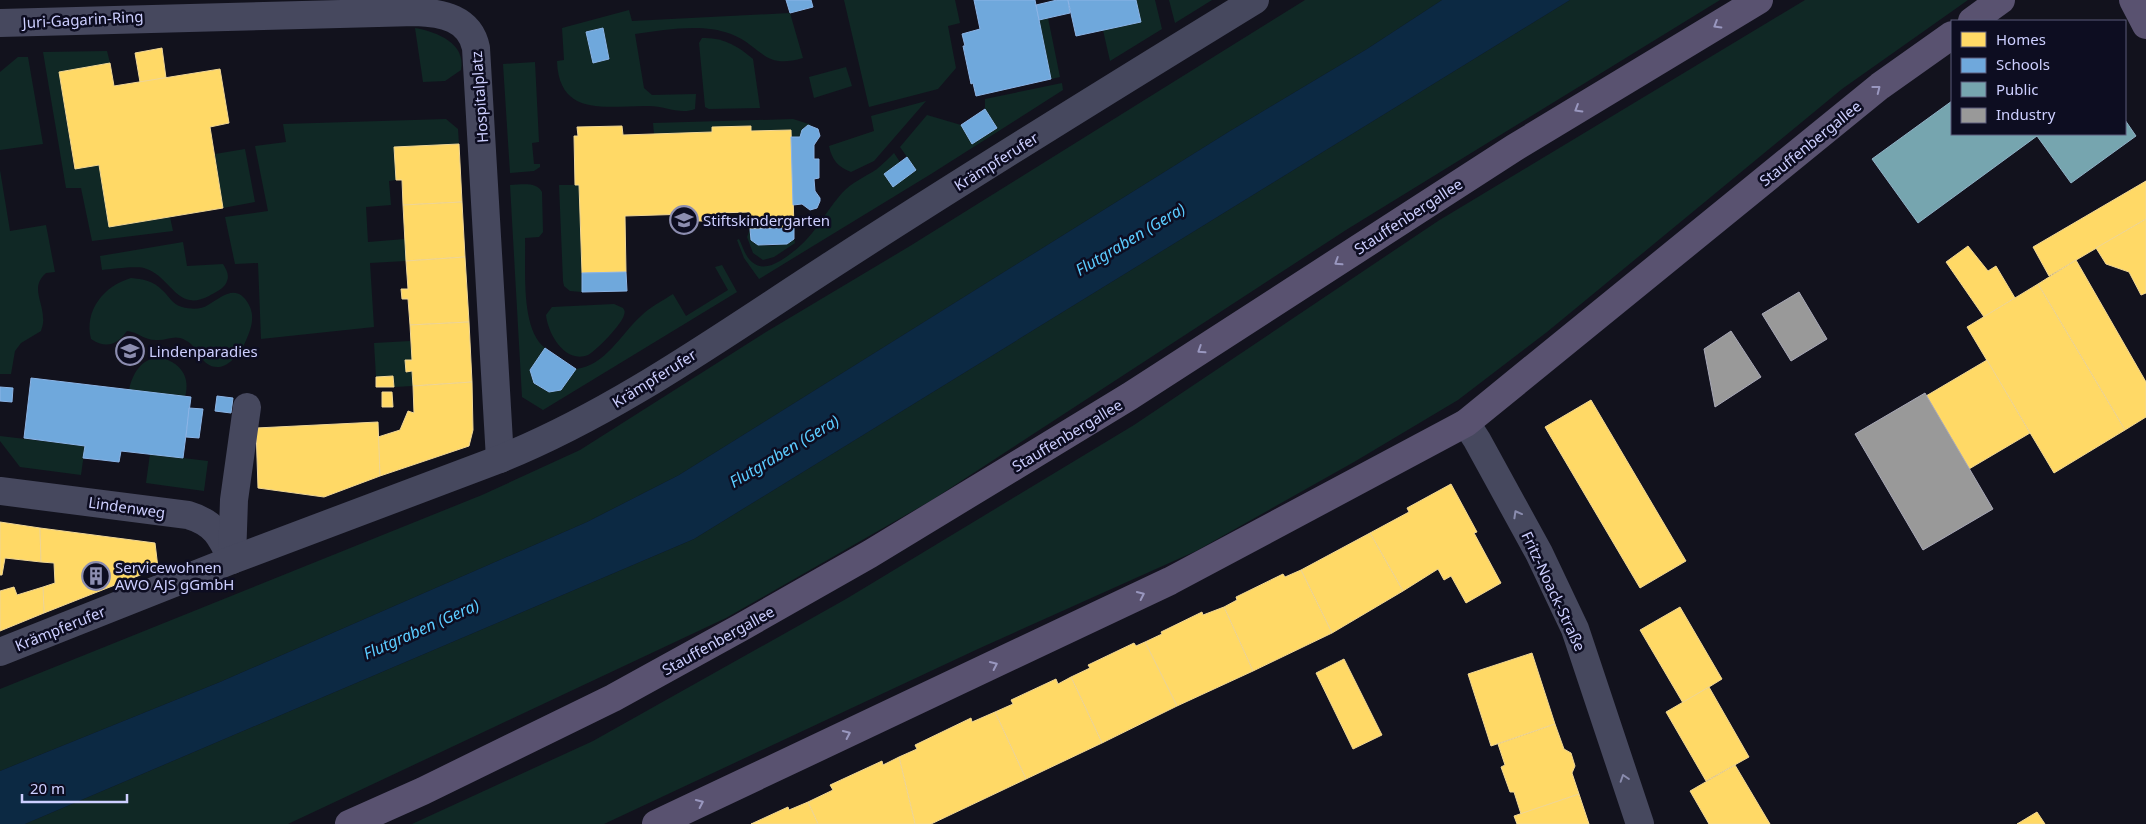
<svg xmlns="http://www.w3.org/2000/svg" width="2146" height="824" font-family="'Noto Sans',sans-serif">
  <rect width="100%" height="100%" fill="#12121d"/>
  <g fill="#102825" fill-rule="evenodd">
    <polygon points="844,0 955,0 960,23 948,26 956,68 938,89 869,107"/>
    <polygon points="1136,0 1155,0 1162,29 1110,61 1103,30 1141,22"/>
    <polygon points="1169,0 1212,0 1175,23"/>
    <polygon points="1305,0 1442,0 1367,49 1230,131 679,475 587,522 220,682 0,771 0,689 482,495 580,450 766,332 910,246"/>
    <polygon points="1570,0 1720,0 1346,230 932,500 726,618 288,824 25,824 694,539"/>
    <polygon points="1805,0 1968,0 1842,89 1547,332 1458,400 1354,462 1196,551 980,648 604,824 412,824 593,741 846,599 1134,425 1438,221"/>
    <path d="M629,10L632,21L790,13L803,58C763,70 762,46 731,34C701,23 666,30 635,34L644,88L652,95L696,94L695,109C680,115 665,106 649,106C609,105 559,119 557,61L564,60L562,28ZM603,28L609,59L593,63L586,32Z"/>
    <polygon points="1048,18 1060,77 1051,79 1039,20"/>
    <path d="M415,28C437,32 466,43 461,70L445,81L423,82Z"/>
    <path d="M702,38C723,37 738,46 753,59L760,108L709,109L705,107L699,43Z"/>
    <polygon points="107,51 110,63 59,72 74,169 99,165 109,227 170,217 173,231 92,241 81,188 66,188 43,52"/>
    <polygon points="18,57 28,57 43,144 0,150 0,72"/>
    <polygon points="535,62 539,142 532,143 534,164 540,164 540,167 534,171 510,173 503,64"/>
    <polygon points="846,67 852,86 814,98 809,77"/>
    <path d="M1062,83L1063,90L931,174L759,279L744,258L737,240L739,239C743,247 745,256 752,262C761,270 771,266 780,261C815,239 818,221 842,193C852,182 865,177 877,169C883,164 889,158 894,153L900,162L884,174L893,186L916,170L900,147L927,115L961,125L973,144L997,128L985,109V99Z"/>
    <path d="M926,101L874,161L851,172C838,167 832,160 829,146L874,131L871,116Z"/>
    <polygon points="446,119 458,129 459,144 394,147 396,180 389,181 391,205 366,207 368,242 405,239 406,261 370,263 374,327 261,339 258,263 235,264 225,217 268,211 255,146 286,142 283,124"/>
    <polygon points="793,119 812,125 804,127 800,137 791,137 791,130 751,131 751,126 712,132 654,134 653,123"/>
    <polygon points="245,149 255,202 223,208 215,154"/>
    <path d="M0,170L10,231L46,225L55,272L46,273C30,287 43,301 43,318C44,322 42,327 41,331L21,343L15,351L11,374H0Z"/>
    <path d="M510,185C521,185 536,181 542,192L543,232L539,237L525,238C526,268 520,329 545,348L530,370L534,383L549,392L561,390L576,369C605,366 621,334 641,316C650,307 662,301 673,294L686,316L728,290L715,267L722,265L737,292L543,410L522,397Z"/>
    <polygon points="559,185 579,185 582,292 570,291 564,286 563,281"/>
    <path d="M750,229L751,240C762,248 783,247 794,239L795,243L774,257L763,260L753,253L747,237Z"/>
    <path d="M183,242L187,266L223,264C228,272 230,277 225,285C221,290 214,293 209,296C176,313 172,276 144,268C134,266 113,269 102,270L100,256Z"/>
    <path d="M131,278C142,279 154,281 162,290C169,296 172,304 182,307C190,309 201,310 208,305C222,297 237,282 249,305C256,318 250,332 244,345C239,353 230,366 219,367C200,368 200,347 185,340C174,334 167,341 156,340C144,340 138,332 127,331C117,345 106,349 91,339C84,310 104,286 131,278Z"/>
    <path d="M614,304L623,308C625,311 625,312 624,315C622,324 596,351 588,355C565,364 548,334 546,315L552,307Z"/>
    <polygon points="410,341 412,360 406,360 406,372 412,371 413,386 394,387 393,376 376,377 374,343"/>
    <path d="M159,357C179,362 191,375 185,397L129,390C132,374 141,359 159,357Z"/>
    <polygon points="0,436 85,446 81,475 20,467 0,441"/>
    <polygon points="150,454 208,461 204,491 146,483"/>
  </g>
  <polygon fill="#0c2943" points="1442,0 1570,0 694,539 25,824 0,824 0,771 220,682 587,522 679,475 1230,131 1367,49"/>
  <g fill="#ffd966" stroke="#f0d694">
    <polygon points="162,48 166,78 140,82 135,53"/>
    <polygon points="110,63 114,86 220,69 229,123 210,127 223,208 109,227 99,165 75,169 59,72"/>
    <polygon points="622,126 623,135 712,132 712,127 751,126 751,131 791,130 794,228 750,229 750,212 716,213 716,220 704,221 689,221 689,214 625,216 626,272 582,273 579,185 575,185 574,136 578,136 577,127"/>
    <polygon points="459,144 462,202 403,205 402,180 396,180 394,147"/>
    <polygon points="2146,181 2146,219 2049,276 2033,247"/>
    <polygon points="462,202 465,257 406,261 403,205"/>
    <polygon points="2146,219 2146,293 2141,295 2129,272 2106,264 2096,248"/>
    <polygon points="1968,246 1988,271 1996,266 2015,298 1984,317 1946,262"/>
    <polygon points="465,257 469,322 410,325 408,299 402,299 401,289 408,289 406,261"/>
    <polygon points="2076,260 2146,382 2146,417 2125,430 2038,284"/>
    <polygon points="2038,284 2125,430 2054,473 1967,327"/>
    <polygon points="469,322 472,382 413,386 412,371 406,372 405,360 412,360 410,325"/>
    <polygon points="1987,360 2030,433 1969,469 1926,396"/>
    <polygon points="393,376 394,387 376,387 376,377"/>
    <polygon points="472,382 473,430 469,446 380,476 378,437 400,430 408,411 414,413 413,386"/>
    <polygon points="382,392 392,392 393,407 382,407"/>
    <polygon points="1591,400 1686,561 1640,588 1545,427"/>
    <polygon points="378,422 380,476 324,497 258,488 256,428"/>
    <polygon points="1451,484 1477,532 1474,533 1501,583 1466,603 1451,576 1444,580 1438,569 1403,591 1370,533 1409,512 1407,508"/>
    <polygon points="0,522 40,528 41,562 5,558 2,575 0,575"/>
    <polygon points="40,528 155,543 158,568 44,613 43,587 55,583 54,563 41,562"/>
    <polygon points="1370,533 1403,591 1332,633 1301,570"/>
    <polygon points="1301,570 1332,633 1253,671 1224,607 1237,600 1236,597 1283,574 1285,577"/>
    <polygon points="14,587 17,595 43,587 44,613 0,631 0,591"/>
    <polygon points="1224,607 1253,671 1177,706 1145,642 1162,634 1161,632 1202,612 1203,615"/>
    <polygon points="1680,607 1722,679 1683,703 1640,630"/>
    <polygon points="1145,642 1177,706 1102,743 1071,677 1090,668 1088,665 1134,643 1136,646"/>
    <polygon points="1532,653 1555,724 1491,746 1468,674"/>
    <polygon points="1344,659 1382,735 1353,749 1316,673"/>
    <polygon points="1071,677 1102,743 1026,779 995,712 1013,704 1011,700 1056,679 1058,684"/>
    <polygon points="1709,687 1749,757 1706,781 1666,712"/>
    <polygon points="995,712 1026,779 931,824 915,824 899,757 917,749 915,745 971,718 972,722"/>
    <polygon points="1555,724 1564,749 1571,753 1575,766 1572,773 1579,794 1521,814 1514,792 1510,792 1501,767 1505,765 1498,744"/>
    <polygon points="899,757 915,824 818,824 808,802 833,790 830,785 882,761 883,765"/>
    <polygon points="1735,765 1770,824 1709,824 1690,791"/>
    <polygon points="1579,794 1589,824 1517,824 1514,816"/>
    <polygon points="808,802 818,824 751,824 788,807 789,810"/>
    <polygon points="2037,812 2045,824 2017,824"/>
  </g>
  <g fill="#6fa8dc" stroke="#8bb4e6">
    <polygon points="786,0 811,0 813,7 790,13"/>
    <polygon points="974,0 1035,0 1051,79 976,96 973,83 971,84 963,46 965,46 962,34 980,29"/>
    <polygon points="1057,0 1068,0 1070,13 1039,20 1036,5"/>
    <polygon points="1068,0 1136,0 1141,22 1076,36"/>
    <polygon points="603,28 609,59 593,63 586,32"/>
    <polygon points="985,109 997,128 972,144 961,125"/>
    <polygon points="808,125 818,129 820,136 814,145 814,159 819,159 819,178 814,179 815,191 820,198 820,201 817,208 810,210 802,204 793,205 791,137 800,137 802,130"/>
    <polygon points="907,157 916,170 893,187 884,174"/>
    <polygon points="794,228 794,239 787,244 758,245 751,240 750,229"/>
    <polygon points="626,272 627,291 582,292 582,273"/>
    <polygon points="545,348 576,369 561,390 549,392 534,383 530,370"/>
    <polygon points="31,378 191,397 183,458 121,451 119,462 102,460 83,458 85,446 24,438"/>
    <polygon points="0,387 13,388 12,402 0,401"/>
    <polygon points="217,396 233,398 231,413 215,411"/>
    <polygon points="189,408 203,409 199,438 186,437"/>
  </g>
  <polygon fill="#76a5af" stroke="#90b2c7" points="1952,101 1952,134 2125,134 2125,120 2136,136 2071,183 2037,136 1918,223 1872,159"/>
  <g fill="#999" stroke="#a9a9b8">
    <polygon points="1799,292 1827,339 1791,361 1762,314"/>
    <polygon points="1731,331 1761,377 1715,407 1704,349"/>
    <polygon points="1925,393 1993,509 1923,550 1855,434"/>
  </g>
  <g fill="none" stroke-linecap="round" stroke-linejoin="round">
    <g stroke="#46485e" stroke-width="28">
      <path d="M0,23L416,12C442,13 470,18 476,48L500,459"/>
      <polyline points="1466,423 1477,440 1539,553 1575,629 1640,824"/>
      <path d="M0,491L188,515C215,523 221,536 232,560"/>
      <polyline points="232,559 234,500 247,407"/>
      <path d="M0,652L232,560L500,459C617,412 726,333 833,264C972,174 1113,87 1255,0"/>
    </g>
    <g stroke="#595270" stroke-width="28">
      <polyline points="2133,0 2146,25"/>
      <polyline points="1972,21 2001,0"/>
      <polyline points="349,824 423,791 613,698 740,628 870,554 1130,396 1514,148 1759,0"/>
      <polyline points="656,824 1170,581 1466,423 1880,86 1952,35"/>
    </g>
  </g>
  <defs><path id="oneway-chevron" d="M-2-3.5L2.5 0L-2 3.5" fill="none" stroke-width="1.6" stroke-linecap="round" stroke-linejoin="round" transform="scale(1.25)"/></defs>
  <g stroke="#9997bf">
    <use href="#oneway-chevron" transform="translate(1717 25) rotate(149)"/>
    <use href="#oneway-chevron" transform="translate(1877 89) rotate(-38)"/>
    <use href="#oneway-chevron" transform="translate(1578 109) rotate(149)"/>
    <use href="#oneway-chevron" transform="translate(1338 262) rotate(147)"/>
    <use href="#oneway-chevron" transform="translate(1201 350) rotate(147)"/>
    <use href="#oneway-chevron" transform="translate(1141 595) rotate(-25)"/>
    <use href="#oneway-chevron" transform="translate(994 665) rotate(-25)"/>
    <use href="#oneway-chevron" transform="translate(847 734) rotate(-25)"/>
    <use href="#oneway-chevron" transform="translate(700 803) rotate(-25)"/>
  </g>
  <g stroke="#8a8cae">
    <use href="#oneway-chevron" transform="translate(1517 514) rotate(-119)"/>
    <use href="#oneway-chevron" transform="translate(1624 778) rotate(-108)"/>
  </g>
  <defs>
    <symbol id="school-ring" viewBox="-11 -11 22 22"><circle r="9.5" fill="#0d0d21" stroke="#8c8db0" stroke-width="1.5"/><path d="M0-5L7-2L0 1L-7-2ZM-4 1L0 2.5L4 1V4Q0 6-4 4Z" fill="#8c8db0"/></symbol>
    <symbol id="building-ring" viewBox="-11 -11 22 22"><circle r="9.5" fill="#0d0d21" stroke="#8c8db0" stroke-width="1.5"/><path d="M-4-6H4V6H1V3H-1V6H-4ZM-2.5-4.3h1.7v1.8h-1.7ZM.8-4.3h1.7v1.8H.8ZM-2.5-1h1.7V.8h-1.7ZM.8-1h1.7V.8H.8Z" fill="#8c8db0"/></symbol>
  </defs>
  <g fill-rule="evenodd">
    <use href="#school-ring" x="668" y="204" width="32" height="32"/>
    <use href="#school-ring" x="114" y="335" width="32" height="32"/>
    <use href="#building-ring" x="80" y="560" width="32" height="32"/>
  </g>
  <g text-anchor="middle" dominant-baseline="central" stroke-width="5" stroke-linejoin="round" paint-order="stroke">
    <g font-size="15" fill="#cdcfff" stroke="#0d0d21">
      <text transform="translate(83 19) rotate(-3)">Juri-Gagarin-Ring</text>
      <text transform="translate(479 97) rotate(-94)">Hospitalplatz</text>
      <text transform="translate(1810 143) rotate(-39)">Stauffenbergallee</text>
      <text transform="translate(996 161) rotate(-32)">Krämpferufer</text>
      <text transform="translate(1408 216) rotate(-33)">Stauffenbergallee</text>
      <text transform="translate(654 378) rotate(-32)">Krämpferufer</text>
      <text transform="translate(1067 435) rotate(-31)">Stauffenbergallee</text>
      <text transform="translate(127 507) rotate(8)">Lindenweg</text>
      <text transform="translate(1554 591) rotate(65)">Fritz-Noack-Straße</text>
      <text transform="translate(60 628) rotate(-22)">Krämpferufer</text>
      <text transform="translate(718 640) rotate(-29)">Stauffenbergallee</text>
    </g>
    <g font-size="15" fill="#cdcfff" stroke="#0d0d21" text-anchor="start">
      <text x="703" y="220">Stiftskindergarten</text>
      <text x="149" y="351">Lindenparadies</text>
      <text x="115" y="567">Servicewohnen<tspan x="115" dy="17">AWO AJS gGmbH</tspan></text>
    </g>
    <g font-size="16" font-style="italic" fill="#5bccff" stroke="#0d0d21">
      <text transform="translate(1130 239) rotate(-31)">Flutgraben (Gera)</text>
      <text transform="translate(784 451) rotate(-31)">Flutgraben (Gera)</text>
      <text transform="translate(421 629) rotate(-24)">Flutgraben (Gera)</text>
    </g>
  </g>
  <rect x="1951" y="20" width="175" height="115" fill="#0d0d21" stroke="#5a5b7a"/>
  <rect x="1961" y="32" width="25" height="15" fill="#ffd966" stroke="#5a5b7a"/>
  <text x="1996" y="45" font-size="15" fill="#cdcfff">Homes</text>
  <rect x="1961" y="58" width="25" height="15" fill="#6fa8dc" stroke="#5a5b7a"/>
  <text x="1996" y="70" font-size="15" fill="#cdcfff">Schools</text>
  <rect x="1961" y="82" width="25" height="15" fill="#76a5af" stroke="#5a5b7a"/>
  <text x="1996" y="95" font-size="15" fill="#cdcfff">Public</text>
  <rect x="1961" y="108" width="25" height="15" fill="#999999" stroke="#5a5b7a"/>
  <text x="1996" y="120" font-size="15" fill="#cdcfff">Industry</text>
  <path d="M22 794v8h105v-8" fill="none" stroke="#cdcfff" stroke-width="2.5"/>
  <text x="30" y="794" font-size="15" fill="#cdcfff" stroke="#0d0d21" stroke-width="4" paint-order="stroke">20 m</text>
</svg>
